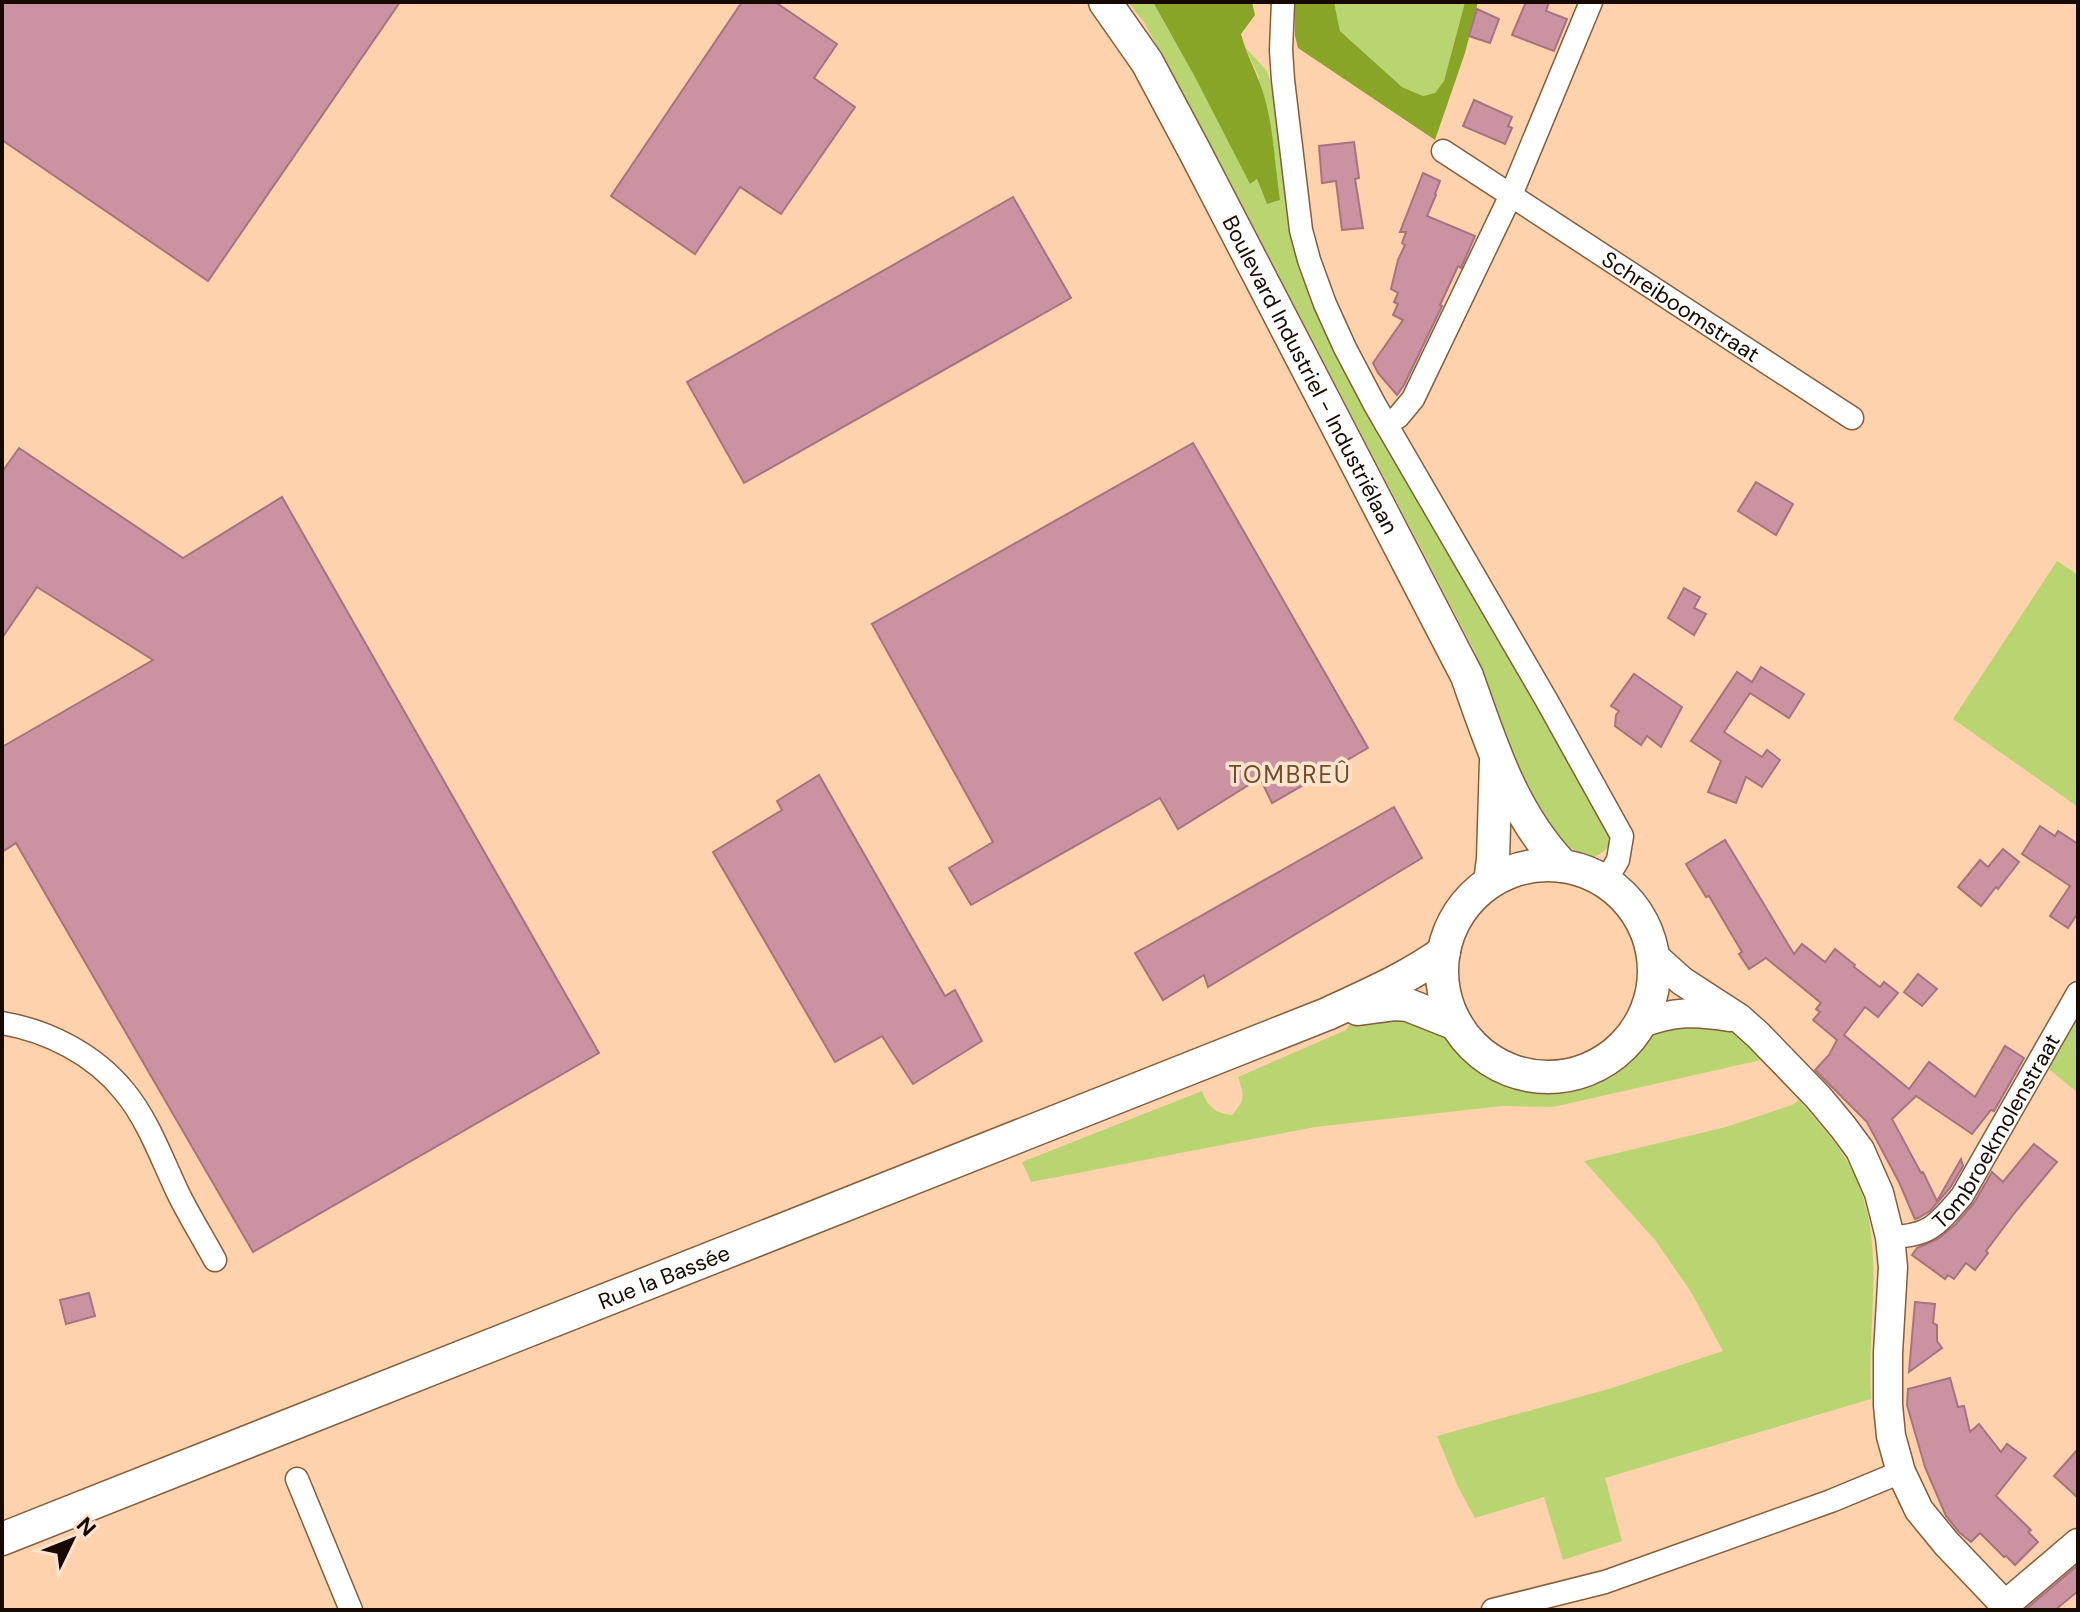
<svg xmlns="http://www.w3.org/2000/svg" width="2080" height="1612" font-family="'DM Sans',sans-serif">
  <rect width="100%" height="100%" fill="#fed2ad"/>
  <g fill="#b9d571">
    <path d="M1128,2H1153L1196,79L1257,179L1267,204L1280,200L1258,75L1245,47L1267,71L1272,88L1281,161L1296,245L1611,833C1612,846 1605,852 1594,857L1581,853L1562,844L1509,762L1508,740L1474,650L1226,174L1144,22Z"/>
    <polygon points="1334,2 1465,2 1444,81 1435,94 1423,96 1402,87 1340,31"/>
    <polygon points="2057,561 2078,575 2078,807 1953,719"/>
    <polygon points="2078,1004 2078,1093 2044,1065"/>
    <path d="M1390,1012L1429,1021L1468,1063L1482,1072L1499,1081L1535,1091H1556L1584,1084L1607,1073L1624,1062L1651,1030L1664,1023L1735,1030L1757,1053L1761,1060L1553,1107L1502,1106L1315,1127L1031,1182L1022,1162L1202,1091C1208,1108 1216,1113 1232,1115C1246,1099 1244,1096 1238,1077L1346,1030L1351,1022Z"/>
    <path d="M1799,1100C1817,1122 1838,1143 1851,1168C1889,1240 1866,1322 1871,1399L1605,1478L1622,1541L1563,1560L1544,1497L1475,1518L1458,1487L1437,1436L1612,1388L1723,1351L1691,1292L1655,1240L1584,1161L1726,1127L1792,1105Z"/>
  </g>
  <g fill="#89a527">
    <path d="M1153,2H1252L1255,15L1241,34C1247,57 1259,76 1265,99C1274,132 1275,167 1280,200L1267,204L1257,179L1250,184L1196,79Z"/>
    <polygon points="1295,2 1334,2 1340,31 1402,87 1423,96 1435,93 1444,81 1465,2 1478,2 1465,53 1435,140 1298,48 1295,36"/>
  </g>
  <g fill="#cb93a2" stroke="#a87281" stroke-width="2">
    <polygon points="2,2 400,2 208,281 2,140"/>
    <polygon points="742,2 775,2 837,44 814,78 855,107 781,214 740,187 695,254 611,196"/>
    <polygon points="1526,2 1549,2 1546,11 1567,19 1554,51 1512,35"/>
    <polygon points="1477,9 1499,19 1490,43 1469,36"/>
    <polygon points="1474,100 1512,117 1508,126 1512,128 1505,144 1463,126"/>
    <polygon points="1354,142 1359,178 1355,179 1363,228 1342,230 1336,181 1322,183 1319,146"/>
    <polygon points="1423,173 1440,181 1435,194 1436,195 1427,216 1475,236 1461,268 1458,266 1440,305 1442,306 1404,385 1397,395 1378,373 1373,363 1403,320 1393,315 1398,304 1394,302 1398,293 1391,289 1398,260 1405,245 1402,243 1406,232 1400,232"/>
    <polygon points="1013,197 1071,298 744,483 687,382"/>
    <polygon points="1193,443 1368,748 1272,803 1260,778 1178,829 1160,798 971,905 949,868 993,842 872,624"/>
    <polygon points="19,448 183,558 282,497 599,1053 253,1252 16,843 2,852 2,747 153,660 37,587 2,638 2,472"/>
    <polygon points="1756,482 1793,504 1776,535 1738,511"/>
    <polygon points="1684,588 1700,597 1694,608 1706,614 1694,635 1668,618"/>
    <polygon points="1761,667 1804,694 1789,718 1750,693 1724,732 1762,757 1767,750 1780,760 1762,787 1746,777 1736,803 1708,792 1721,761 1691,741 1737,672 1752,682"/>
    <polygon points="1634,674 1682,707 1661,747 1647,736 1641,745 1615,726 1616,715 1619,711 1611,706"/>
    <polygon points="819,775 945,996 955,990 982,1041 913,1084 882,1036 835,1062 713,852 782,810 777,801"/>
    <polygon points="1394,807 1422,858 1208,987 1204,975 1163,1000 1135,953"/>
    <polygon points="2040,826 2055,836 2058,831 2078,844 2078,913 2068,928 2050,916 2070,886 2022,854"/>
    <polygon points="1725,840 1794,954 1802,944 1825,962 1835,949 1855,965 1854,967 1880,987 1884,982 1898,993 1878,1017 1865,1007 1844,1035 1909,1089 1929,1062 1975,1097 2005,1046 2024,1058 1994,1111 1991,1110 1972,1134 1916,1096 1892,1119 1921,1173 1923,1172 1937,1201 1961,1159 1963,1166 1950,1188 1930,1211 1918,1218 1915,1219 1914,1217 1899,1182 1867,1122 1815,1070 1829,1055 1837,1040 1813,1020 1820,1012 1816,1009 1821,1003 1766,958 1749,969 1739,954 1742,952 1709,896 1706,897 1686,864"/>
    <polygon points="2003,849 2019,862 1998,889 1996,887 1981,906 1958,887 1980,860 1988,867"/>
    <polygon points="1918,974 1937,989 1922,1006 1904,992"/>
    <polygon points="2034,1144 2057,1162 2016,1211 1986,1251 1988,1253 1975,1270 1966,1263 1954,1279 1948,1275 1945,1279 1912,1255 1917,1248 1938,1239 1956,1224 1974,1203 1992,1172 2003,1182"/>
    <polygon points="89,1293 95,1316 66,1324 60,1300"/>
    <polygon points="1915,1302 1935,1304 1933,1323 1937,1325 1937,1341 1942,1348 1909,1372"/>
    <polygon points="1950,1378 1958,1407 1964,1406 1970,1432 1979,1424 2001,1452 2007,1444 2026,1458 1996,1496 2031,1530 2028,1532 2038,1542 2015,1565 2006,1556 2004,1557 1980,1533 1971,1542 1959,1532 1946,1516 1925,1467 1907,1405 1908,1389"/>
    <polygon points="2078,1449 2078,1498 2054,1476"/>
    <polygon points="2078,1565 2078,1591 2055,1610 2025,1610"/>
  </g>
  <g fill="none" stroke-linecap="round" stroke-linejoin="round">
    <defs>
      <g id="minor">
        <polyline points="1283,2 1281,50 1283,80 1301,230 1309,260 1325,304 1345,348 1375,405 1547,701 1622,836 1618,860 1605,882"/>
        <path id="s1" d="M1443,151L1852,418"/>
        <polyline points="1386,424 1398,417 1413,399 1511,195 1591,2"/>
        <path d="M2,1023C48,1031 94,1054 124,1091C149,1121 162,1160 179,1195C190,1217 203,1238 215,1260"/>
        <path id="s2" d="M1890,1237C1930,1236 1937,1225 1962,1196L2078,993"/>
        <polyline points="297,1479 351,1610"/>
        <polyline points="1493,1610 1605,1582 1831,1501 1901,1472"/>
      </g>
      <g id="tertiary">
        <polyline points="1653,955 1682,981 1739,1018 1758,1035 1818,1097 1843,1127 1860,1150 1879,1193 1890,1237 1893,1267 1888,1353 1888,1405 1891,1436 1901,1472 1919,1510 1946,1543 2005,1605 2078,1543"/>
        <path d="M1640,1024C1673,1011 1696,1011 1730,1017"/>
      </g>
      <g id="secondary">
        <path id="s3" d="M1105,2L1147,62L1194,150L1467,676C1491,744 1512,813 1563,866"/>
        <circle cx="1548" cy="971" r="106"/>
        <polyline points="1490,882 1493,859 1496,760"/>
        <polyline points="1358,1009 1396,1004 1408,1005 1456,1024"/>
        <path id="s4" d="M2,1539L1327,1014C1368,995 1408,978 1444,952"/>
      </g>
    </defs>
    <use href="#minor" stroke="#845d3b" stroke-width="25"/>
    <use href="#tertiary" stroke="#845d3b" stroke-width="31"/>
    <use href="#secondary" stroke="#845d3b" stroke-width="35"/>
    <use href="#minor" stroke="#fff" stroke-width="22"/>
    <use href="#tertiary" stroke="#fff" stroke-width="28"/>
    <use href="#secondary" stroke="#fff" stroke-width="32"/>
  </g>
  <g text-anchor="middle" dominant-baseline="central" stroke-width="7" stroke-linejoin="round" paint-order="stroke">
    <g font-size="22" fill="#170900" stroke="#fee3cd">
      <text stroke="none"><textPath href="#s1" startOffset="284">Schreiboomstraat</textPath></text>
      <text stroke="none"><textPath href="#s3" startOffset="426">Boulevard Industriel - Industriélaan</textPath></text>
      <text stroke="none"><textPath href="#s2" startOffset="160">Tombroekmolenstraat</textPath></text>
      <text stroke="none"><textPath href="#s4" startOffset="712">Rue la Bassée</textPath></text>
    </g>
    <g font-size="24" letter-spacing="2" fill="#714c2a" stroke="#fee3cd">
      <text x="1290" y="774">TOMBREÛ</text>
    </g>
  </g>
  <rect width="2080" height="1612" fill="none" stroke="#170900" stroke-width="8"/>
  <g transform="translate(72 1540) rotate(47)" stroke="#fee3cd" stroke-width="6" paint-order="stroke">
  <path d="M0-6L14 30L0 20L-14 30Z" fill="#170900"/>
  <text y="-12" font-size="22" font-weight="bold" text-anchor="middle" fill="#170900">N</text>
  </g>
</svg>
